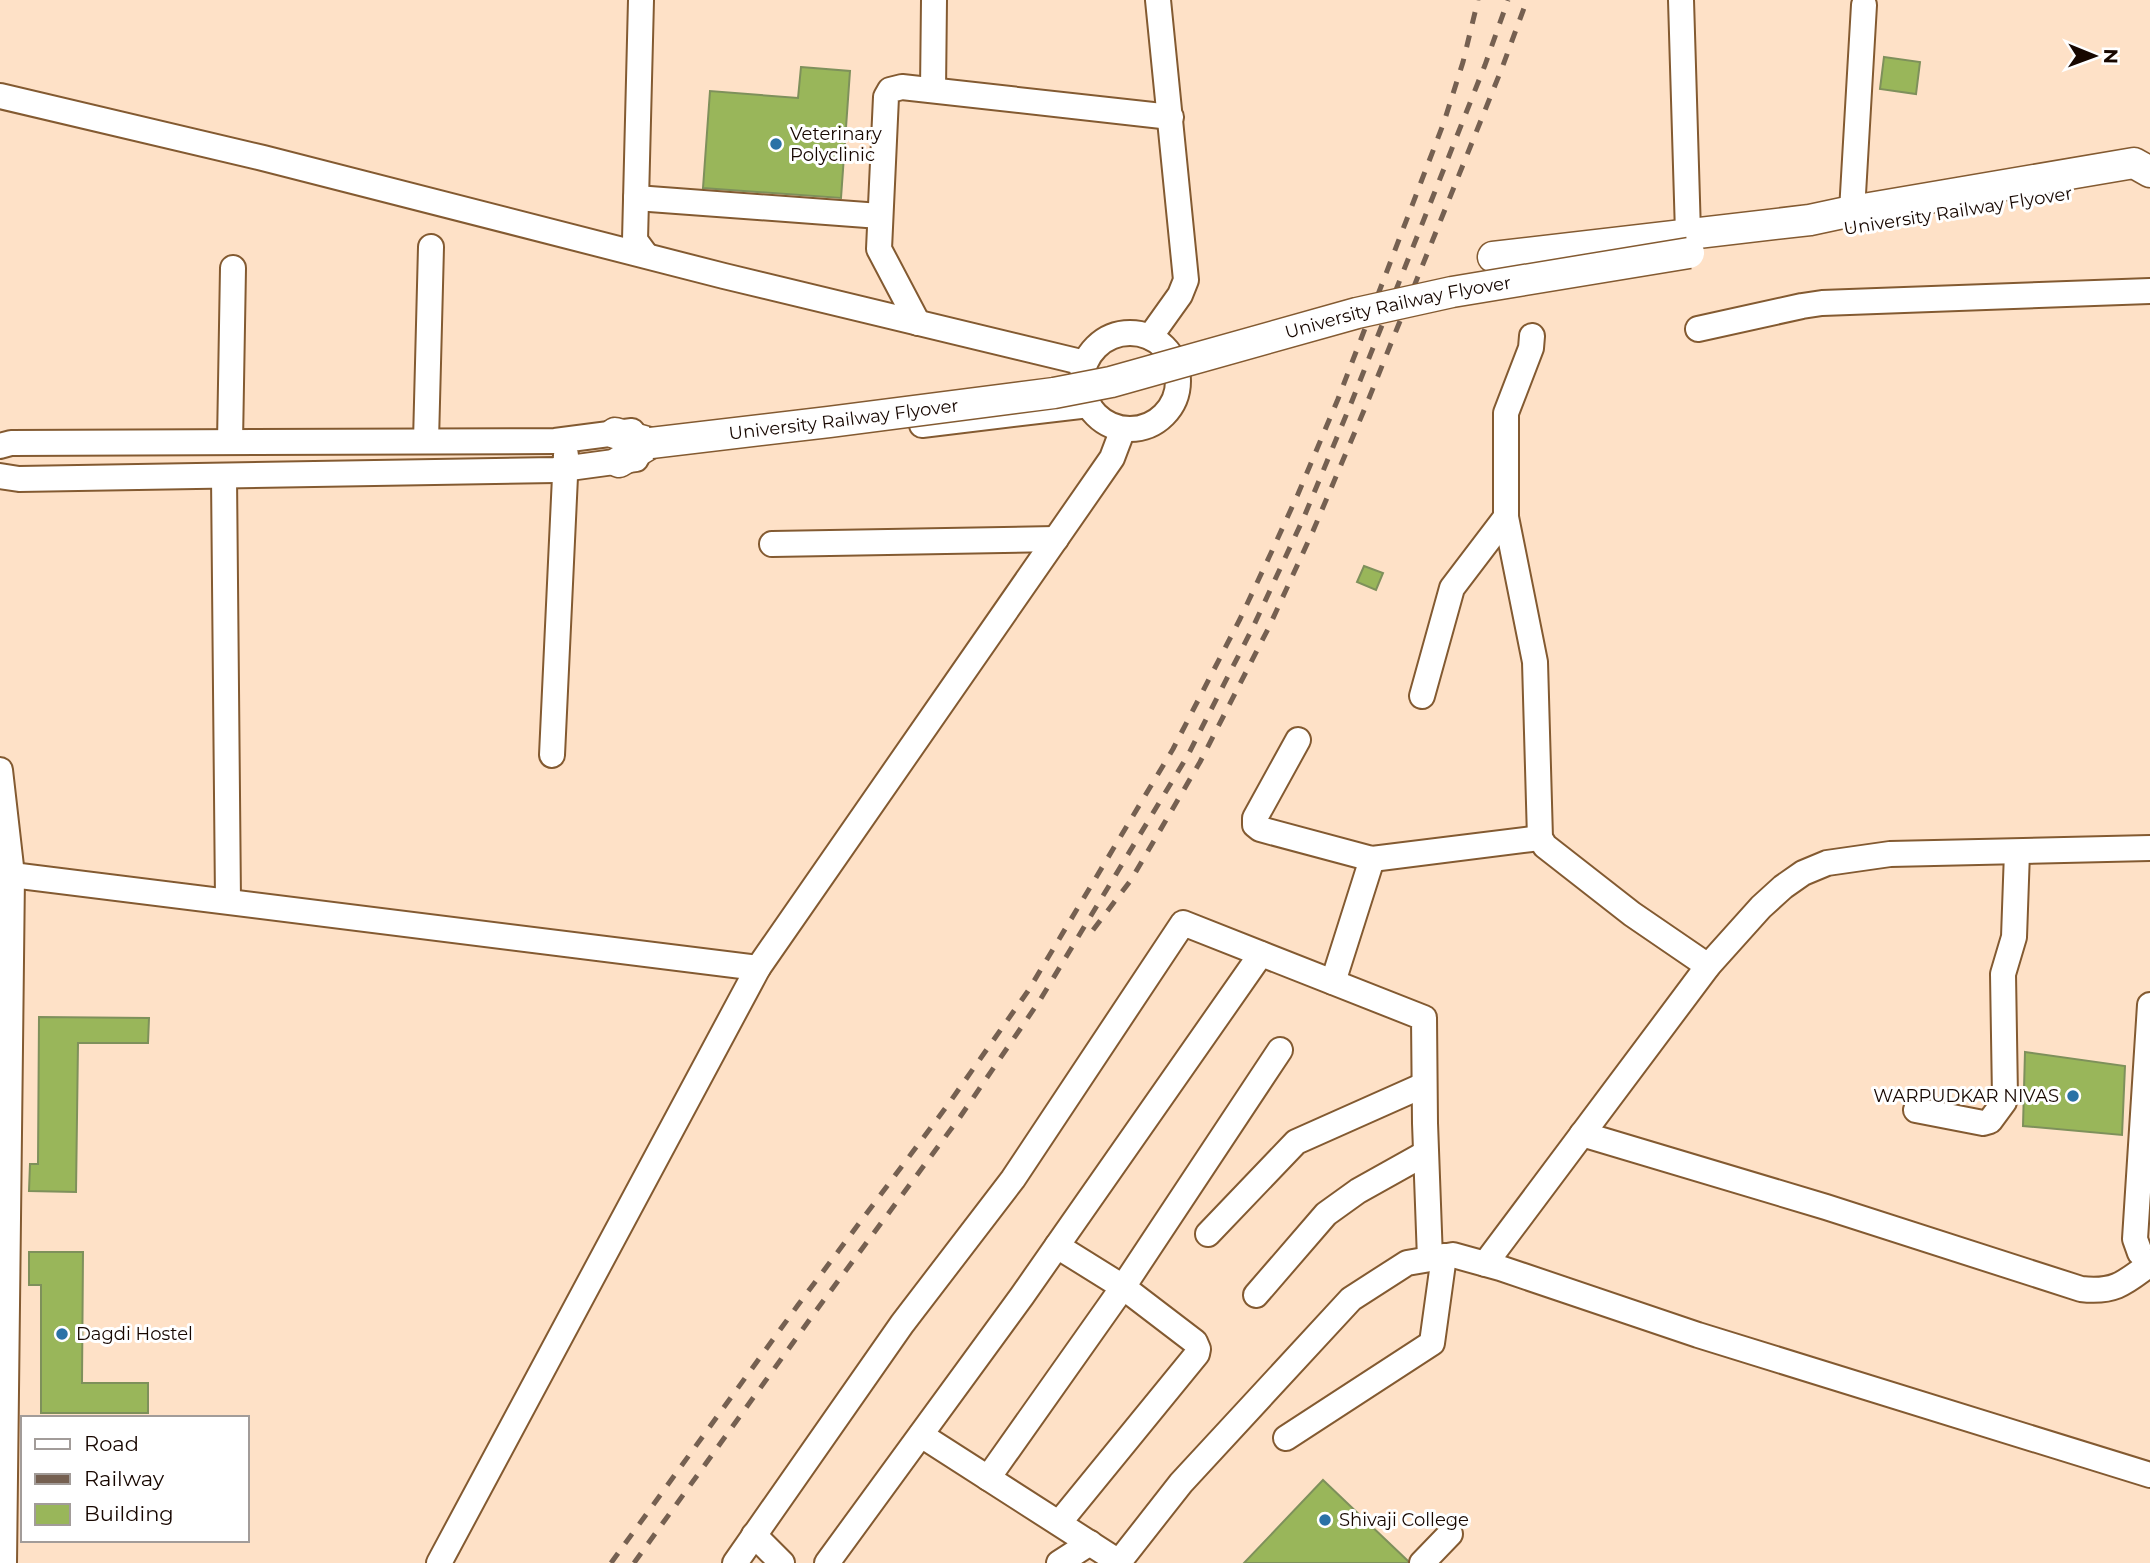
<svg xmlns="http://www.w3.org/2000/svg" width="2150" height="1563" font-family="Montserrat,sans-serif">
  <rect width="100%" height="100%" fill="#fee1c7"/>
  <g fill="#99b65a" stroke="#7e905b" stroke-width="2">
    <polygon points="1884,57 1920,62 1916,94 1880,89"/>
    <polygon points="801,67 850,71 841,198 703,188 710,91 798,98"/>
    <polygon points="1364,566 1383,573 1376,590 1357,582"/>
    <polygon points="39,1017 149,1018 148,1043 78,1043 76,1192 29,1191 30,1164 38,1164"/>
    <polygon points="2025,1052 2125,1066 2122,1135 2023,1126"/>
    <polygon points="29,1252 83,1252 82,1383 148,1383 148,1413 41,1413 41,1285 29,1285"/>
    <polygon points="1323,1480 1408,1561 1408,1563 1244,1563"/>
  </g>
  <g fill="none" stroke-linecap="round" stroke-linejoin="round">
    <defs>
      <g id="minor">
        <polyline points="641,0 635,240 646,255"/>
        <polyline points="1681,0 1688,233"/>
        <polyline points="933,90 934,0"/>
        <polyline points="0,96 263,158 724,276 1085,363"/>
        <polyline points="636,198 880,216"/>
        <polyline points="1852,211 1864,5"/>
        <polyline points="918,323 879,249 886,97 890,90 902,87 1171,117"/>
        <polyline points="1698,329 1802,306 1822,303 2150,291"/>
        <circle cx="1130" cy="381" r="48"/>
        <polyline points="1532,336 1531,348 1506,413 1506,517 1535,662 1540,838 1545,846 1632,914 1708,966"/>
        <polyline points="1150,337 1180,295 1186,280 1158,0"/>
        <polyline points="922,425 1089,405"/>
        <polyline points="426,441 431,247"/>
        <polyline points="230,442 233,268"/>
        <polyline points="0,446 11,443 555,441 632,431"/>
        <polyline points="0,476 19,479 555,470 636,459"/>
        <polyline points="224,476 228,901"/>
        <polyline points="772,544 1056,539"/>
        <polyline points="1422,696 1452,588 1506,517"/>
        <polyline points="1298,740 1255,818 1255,825 1260,829 1372,859 1540,838"/>
        <polyline points="552,755 566,455"/>
        <polyline points="0,770 12,875 4,1563"/>
        <polyline points="12,875 758,968"/>
        <polyline points="1333,982 1372,859"/>
        <polyline points="2150,1005 2135,1239 2140,1253 2150,1261"/>
        <polyline points="1916,1110 1983,1123 1990,1121 2004,1102 2005,1097 2003,974 2014,937 2017,852"/>
        <path d="M1582,1134L1826,1207L2081,1289C2114,1293 2125,1283 2150,1264"/>
        <polyline points="1208,1234 1296,1142 1424,1085"/>
        <polyline points="1057,1246 1123,1287 1195,1342 1198,1349 1197,1354 1059,1523"/>
        <polyline points="1485,1264 1708,966 1761,907 1783,887 1803,873 1827,863 1890,854 2150,848"/>
        <polyline points="1256,1295 1326,1214 1358,1191 1426,1153"/>
        <polyline points="921,1435 1119,1562 1181,1483 1351,1299 1407,1263 1453,1255 1500,1268 1698,1335 2150,1475"/>
        <polyline points="1286,1438 1432,1343 1444,1256"/>
        <polyline points="988,1478 1123,1287 1280,1050"/>
        <polyline points="754,1535 782,1563"/>
        <polyline points="439,1563 758,968 1112,458 1123,429"/>
        <polyline points="735,1563 902,1324 1013,1179 1183,923 1424,1018 1425,1123 1430,1259"/>
        <polyline points="827,1563 1022,1296 1261,954"/>
        <polyline points="1059,1563 1090,1543"/>
        <polyline points="1422,1563 1450,1534"/>
      </g>
      <g id="major">
        <polyline points="1493,257 1810,220 1852,211 2134,163 2150,172"/>
        <polyline points="615,433 651,443"/>
        <polyline points="619,462 651,443"/>
      </g>
    </defs>
    <use href="#minor" stroke="#835a31" stroke-width="28"/>
    <use href="#major" stroke="#835a31" stroke-width="33"/>
    <use href="#minor" stroke="#fff" stroke-width="24"/>
    <use href="#major" stroke="#fff" stroke-width="30"/>
    <g stroke="#756051" stroke-width="5" stroke-dasharray="12 12" stroke-linecap="butt">
      <polyline points="1093,930 1131,880 1200,762 1269,627 1313,531 1365,408 1502,68 1527,0"/>
      <polyline points="611,1563 798,1305 947,1106 1028,991 1173,749 1240,619 1271,553 1298,494 1338,399 1444,122 1463,62 1478,0"/>
      <polyline points="634,1563 818,1308 960,1117 1040,1000 1188,755 1254,625 1304,517 1352,401 1485,65 1508,0"/>
    </g>
    <defs>
      <g id="major-bridge">
        <path id="s1" d="M651,443L829,422L1054,393L1111,382L1357,313L1452,292L1689,253"/>
      </g>
    </defs>
    <use href="#major-bridge" stroke="#835a31" stroke-width="33" stroke-linecap="butt"/>
    <use href="#major-bridge" stroke="#fff" stroke-width="30"/>
  </g>
  <g fill="#2a72a6" stroke="#fff" stroke-width="2.5">
    <circle cx="776" cy="144" r="7"/>
    <circle cx="2073" cy="1096" r="7"/>
    <circle cx="62" cy="1334" r="7"/>
    <circle cx="1325" cy="1520" r="7"/>
  </g>
  <g text-anchor="middle" dominant-baseline="central" stroke-width="6" stroke-linejoin="round" paint-order="stroke">
    <g font-size="18" fill="#170700" stroke="#fff" text-anchor="start">
      <text x="790" y="134">Veterinary<tspan x="790" dy="21">Polyclinic</tspan></text>
      <text x="2059" y="1096" text-anchor="end">WARPUDKAR NIVAS</text>
      <text x="76" y="1334">Dagdi Hostel</text>
      <text x="1339" y="1520">Shivaji College</text>
    </g>
    <g font-size="18" fill="#170700" stroke="#fff">
      <text transform="translate(1958 211) rotate(-9)">University Railway Flyover</text>
      <text stroke="none"><textPath href="#s1" startOffset="761">University Railway Flyover</textPath></text>
      <text stroke="none"><textPath href="#s1" startOffset="194">University Railway Flyover</textPath></text>
    </g>
  </g>
  <rect x="21" y="1416" width="228" height="126" fill="#ffffff" stroke="#a29c99" stroke-width="2"/>
  <rect x="35" y="1439" width="35" height="10" fill="#ffffff" stroke="#a29c99" stroke-width="2"/>
  <text x="84" y="1451" font-size="21" fill="#170700">Road</text>
  <rect x="35" y="1474" width="35" height="10" fill="#756051" stroke="#a29c99" stroke-width="2"/>
  <text x="84" y="1486" font-size="21" fill="#170700">Railway</text>
  <rect x="35" y="1504" width="35" height="21" fill="#99b65a" stroke="#a29c99" stroke-width="2"/>
  <text x="84" y="1521" font-size="21" fill="#170700">Building</text>
  <g transform="translate(2094 56) rotate(91)" stroke="#ffffff" stroke-width="5" paint-order="stroke">
  <path d="M0-5L12 26L0 18L-12 26Z" fill="#170700"/>
  <text y="-10" font-size="19" font-weight="bold" text-anchor="middle" fill="#170700">N</text>
  </g>
</svg>
